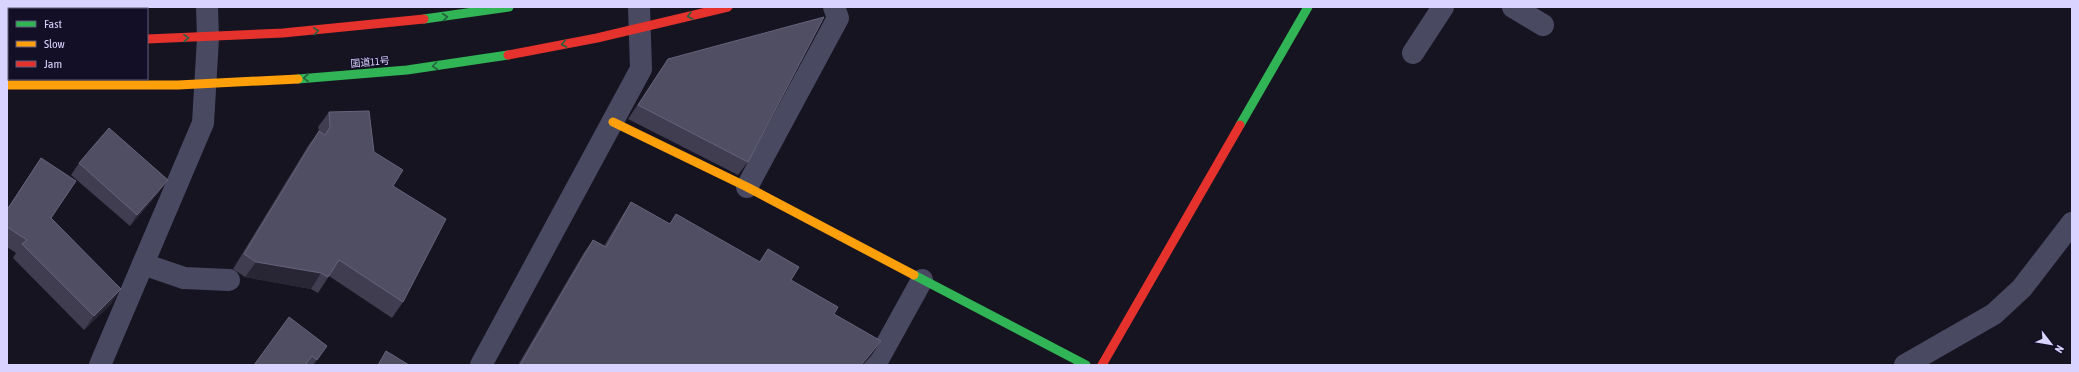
<svg xmlns="http://www.w3.org/2000/svg" width="2079" height="372" font-family="'Asap Condensed','Noto Sans JP',sans-serif">
  <rect width="100%" height="100%" fill="#161421"/>
  <g fill="none" stroke-linecap="round" stroke-linejoin="round">
    <g stroke="#4a4962" stroke-width="22">
      <polyline points="1513,7 1543,25"/>
      <polyline points="1413,53 1443,7"/>
      <polyline points="747,187 838,18 834,7"/>
      <polyline points="143,264 184,278 229,280"/>
      <polyline points="100,365 203,123 208,38 207,7"/>
      <polyline points="481,365 641,69 639,7"/>
      <polyline points="875,365 922,280"/>
      <polyline points="1905,365 1994,314 2022,288 2072,223"/>
    </g>
    <g stroke="#30b455" stroke-width="9">
      <polyline points="424,19 509,7"/>
      <polyline points="298,79 407,70 508,55"/>
      <polyline points="1240,125 1308,7"/>
      <polyline points="914,275 1086,365"/>
    </g>
    <g stroke="#ff9f0a" stroke-width="9">
      <polyline points="7,85 178,85 298,79"/>
      <polyline points="613,122 747,187 914,275"/>
    </g>
    <g stroke="#e5322d" stroke-width="9">
      <polyline points="7,38 9,38"/>
      <polyline points="147,39 283,33 424,19"/>
      <polyline points="508,55 597,38 728,7"/>
      <polyline points="1102,365 1240,125"/>
    </g>
  </g>
  <g fill="#403d50">
    <polygon points="668,59 748,162 738,175 628,119"/>
    <polygon points="329,112 374,152 393,186 403,302 392,318 329,276 318,293 311,289 245,277 233,269 308,146 319,131 318,127"/>
    <polygon points="41,158 51,218 112,303 84,330 13,258 16,253 7,247 7,209"/>
    <polygon points="79,163 160,191 130,226 71,175"/>
    <polygon points="631,202 670,224 676,214 759,262 768,249 791,280 834,314 872,355 863,365 518,365 583,254 593,240 604,246 622,216"/>
    <polygon points="327,346 313,365 254,365"/>
  </g>
  <g fill="#282635">
    <polygon points="168,180 160,191 130,226 137,215"/>
    <polygon points="256,262 321,273 311,289 245,277"/>
    <polygon points="121,289 112,303 84,330 94,316"/>
    <polygon points="881,341 872,355 863,365 861,365"/>
  </g>
  <g fill="#504e63" stroke="#66637b">
    <polygon points="824,17 748,162 638,105 668,59"/>
    <polygon points="369,111 374,152 403,170 393,186 446,219 403,302 339,260 328,277 321,273 256,262 244,254 319,131 325,135 330,127 329,112"/>
    <polygon points="109,128 168,180 137,215 79,163"/>
    <polygon points="41,158 76,181 51,218 121,289 94,316 22,244 27,240 7,227 7,210"/>
    <polygon points="631,202 670,224 676,214 760,262 768,249 799,267 791,280 838,307 834,314 881,341 861,365 520,365 593,240 606,247"/>
    <polygon points="289,317 327,346 317,360 312,356 305,365 254,365"/>
    <polygon points="386,351 409,365 378,365"/>
  </g>
  <defs><path id="oneway-chevron" d="M-2-3.5L2.5 0L-2 3.5" fill="none" stroke-width="1.6" stroke-linecap="round" stroke-linejoin="round"/></defs>
  <g stroke="#22623e">
    <use href="#oneway-chevron" transform="translate(690 16) rotate(166)"/>
    <use href="#oneway-chevron" transform="translate(445 17) rotate(-6)"/>
    <use href="#oneway-chevron" transform="translate(316 31) rotate(-6)"/>
    <use href="#oneway-chevron" transform="translate(186 38) rotate(-1)"/>
    <use href="#oneway-chevron" transform="translate(564 44) rotate(168)"/>
    <use href="#oneway-chevron" transform="translate(435 66) rotate(173)"/>
    <use href="#oneway-chevron" transform="translate(306 78) rotate(176)"/>
  </g>
  <g text-anchor="middle" dominant-baseline="central" stroke-width="3" stroke-linejoin="round" paint-order="stroke">
    <g font-size="10" fill="#d9d4ff" stroke="#130f26">
      <text transform="translate(370 62) rotate(-5)">国道11号</text>
    </g>
  </g>
  <rect width="2079" height="372" fill="none" stroke="#d9d4ff" stroke-width="16"/>
  <rect x="8" y="8" width="140" height="72" fill="#130f26" stroke="#625e7d"/>
  <rect x="16" y="21" width="20" height="6" fill="#30b455" stroke="#625e7d"/>
  <text x="44" y="28" font-size="12" fill="#d9d4ff">Fast</text>
  <rect x="16" y="41" width="20" height="6" fill="#ff9f0a" stroke="#625e7d"/>
  <text x="44" y="48" font-size="12" fill="#d9d4ff">Slow</text>
  <rect x="16" y="61" width="20" height="6" fill="#e5322d" stroke="#625e7d"/>
  <text x="44" y="68" font-size="12" fill="#d9d4ff">Jam</text>
  <g transform="translate(2051 344) rotate(121)" stroke="#130f26" stroke-width="3" paint-order="stroke">
  <path d="M0-3L7 15L0 10L-7 15Z" fill="#d9d4ff"/>
  <text y="-6" font-size="11" font-weight="bold" text-anchor="middle" fill="#d9d4ff">N</text>
  </g>
</svg>
